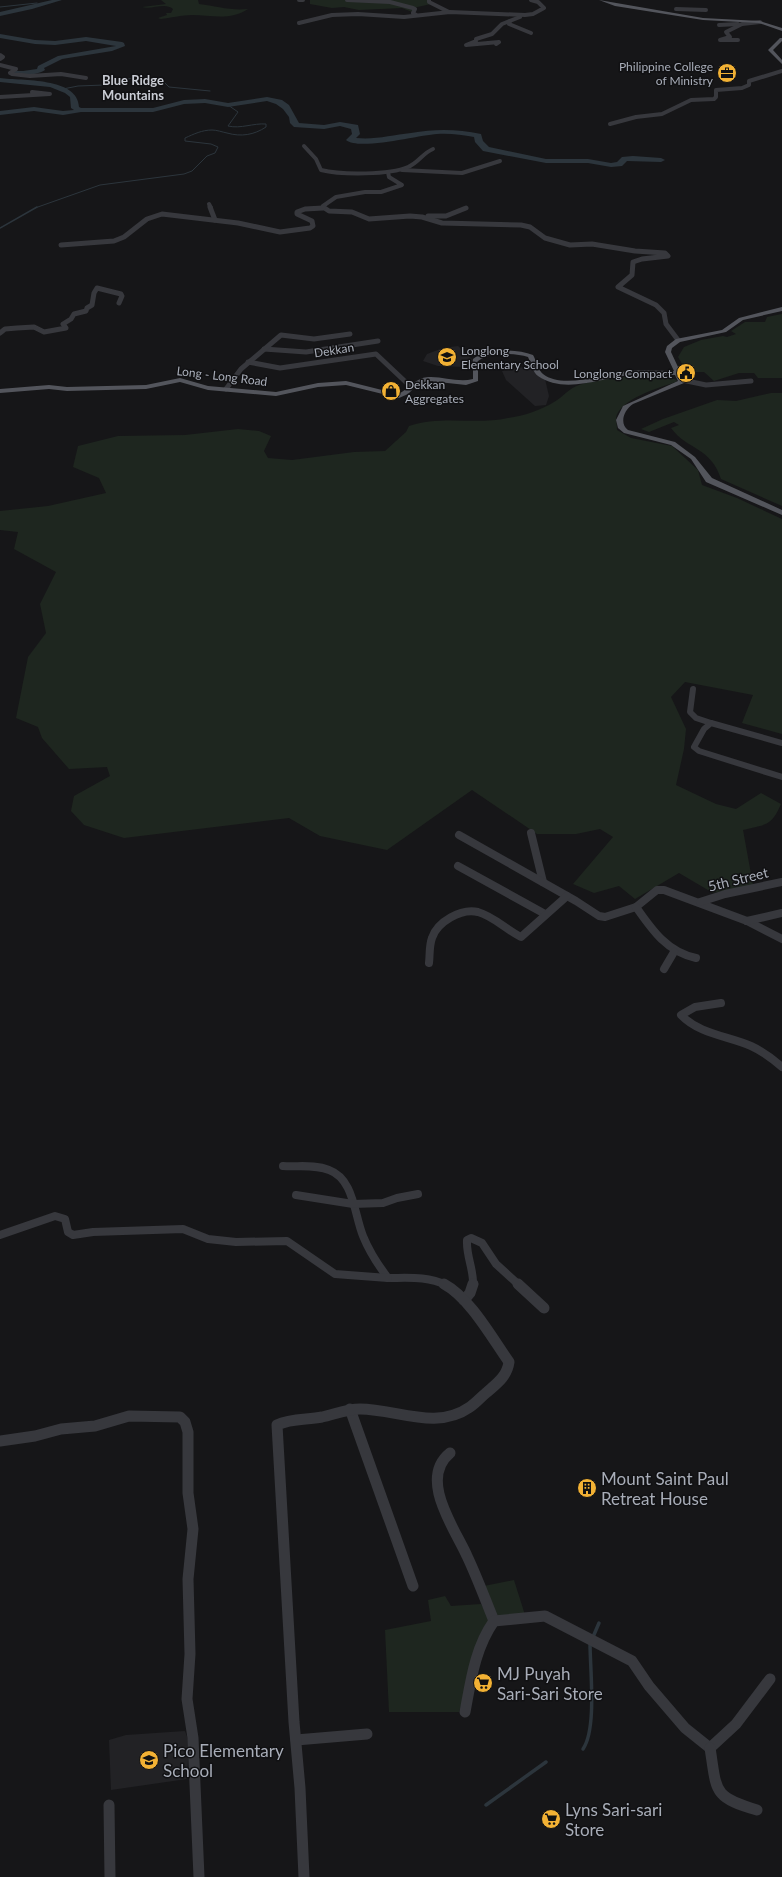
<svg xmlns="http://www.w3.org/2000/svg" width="782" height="1877" font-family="Lato,sans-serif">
  <rect width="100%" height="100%" fill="#161618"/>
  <g fill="#222225">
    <polygon points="458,346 473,360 473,365 464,367 438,366 423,361 427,354 443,348"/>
    <polygon points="529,366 545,379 549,396 546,405 535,406 506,380 502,371"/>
    <polygon points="185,1731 189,1742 187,1779 111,1790 109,1740 126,1735"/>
  </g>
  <g fill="#1e261f">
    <path d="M161,0H198L199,4C216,6 231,11 248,9C230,21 211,15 192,15C182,15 170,18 161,19L158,18L167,15L166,13H171L173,9C165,2 152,10 142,7L166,4Z"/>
    <polygon points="310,0 427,0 431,4 413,8 412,12 402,8 359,10 344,7 332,8 310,4"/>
    <polygon points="782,314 782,378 758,378 754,373 739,373 714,381 704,372 687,372 678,357 684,347 701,340 723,336 727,337 736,334 731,331 745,322 765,322 767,317"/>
    <path d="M648,375L665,376L677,380L676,382C661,387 619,399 616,418C616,421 617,426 617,430L631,438L672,446L698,470L702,485L737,498L782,519V734L742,723L753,695L685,682L671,697L686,729L684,749L676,785L716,804L736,809L761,793L781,804C771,827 766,824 743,830L753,885L713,893L679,873L635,899L619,886L594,893L573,884L613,837L600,829L576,834H537L472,790L387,850L320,836L289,818L124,838L84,825L71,811L74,796L110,776L107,767L69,769L42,738L38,727L16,718L28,657L46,633L40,604L56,572L14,549L18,532L0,530V511L48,506L106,493L99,478L73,467L78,446L118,436L185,435L238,429L259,431L271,436L264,451L268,458L292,460L354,452L385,451L406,432L409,426C440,415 476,425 508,418C524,416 541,410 554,402C563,397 569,388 579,385C600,378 625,377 648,375Z"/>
    <path d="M771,393H782V506L721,479C711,447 687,450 671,428L679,425L674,422L649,432L641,429L663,419L717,400L736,401Z"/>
    <polygon points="514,1580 525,1615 497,1620 484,1586"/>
    <polygon points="445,1596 451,1606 481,1604 491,1621 485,1629 459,1712 389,1712 385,1630 431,1621 428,1600"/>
  </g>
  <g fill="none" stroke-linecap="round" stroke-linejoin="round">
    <g stroke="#2c353c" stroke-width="1">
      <polyline points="0,7 37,3"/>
      <polyline points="63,89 78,86 104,85 132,78 164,80 163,81 169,87 210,91"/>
      <path d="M35,208L100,185L184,174L192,171L207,156L215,153L218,147L211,144L185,141V138C194,134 202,130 212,130C217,130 222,132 227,133C241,137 254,135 266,127V124C253,123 241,129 228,126L238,112L228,105"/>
    </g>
    <polyline stroke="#2c353c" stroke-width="1.5" points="0,228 37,207"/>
    <g stroke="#2c353c" stroke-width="3.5">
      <polyline points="593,1637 599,1623"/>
      <path d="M583,1749C597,1729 590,1669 590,1643"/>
      <polyline points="486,1805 546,1762"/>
    </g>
    <g fill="#2c353c" fill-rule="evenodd">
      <polygon points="52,0 62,0 32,9 0,16 0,12"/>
      <path d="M0,34L35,40L55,41L86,37L122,42L124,43L125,46L112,51L62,59L44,68L45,70C36,76 19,76 9,73V71H23L37,69L38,66L58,56L116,46L86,41L55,45L35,44L0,38Z"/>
      <path d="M0,78C22,81 78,77 79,107L81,108H153L184,100L205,99L228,103L267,97L282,100L289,105L299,123L324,125L340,122L358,125L360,134L356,138C375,140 392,135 411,133C435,129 457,129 481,134L483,141L489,147L546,159H588L611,163L617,162L622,157L633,156L661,158L665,160L661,162L627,161L622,166L611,167L588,163H546L483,151L475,142L474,137C462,135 450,133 437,134C419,135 359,151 346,140L352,134L351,129L340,126L324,129L294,127L290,123L289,117L283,109L276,104L267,101L228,107L205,103L184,104L153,112H81L63,115L34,111L0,115V111L34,107L63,111L74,110L71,108L70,97L65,93L50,87L0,82Z"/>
    </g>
    <g stroke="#37383d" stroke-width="4">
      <polyline points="299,0 303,0"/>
      <polyline points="347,0 390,2 413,8 415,9 413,13 416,15"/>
      <polyline points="429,0 429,2 449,12"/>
      <polyline points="676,9 706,10"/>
      <polyline points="510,21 509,24 531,33"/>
      <polyline points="299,23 332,15 358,14 404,17 450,12 525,15 533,14 544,8 538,2 531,0"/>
      <polyline points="719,25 738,24"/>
      <polyline points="738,40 720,40 730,37 726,32 742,24 760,22"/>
      <polyline points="496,44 499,42 466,45 476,41 476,39 492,34 502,24 520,17"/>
      <polyline points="0,55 3,57 0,59"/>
      <polyline points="0,65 16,69 10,73 12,74 30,76 61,74 86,78"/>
      <polyline points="0,97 50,94 32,92"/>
      <polyline points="610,124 636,117 662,114 691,100 714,99 716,97 716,90 742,88 749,85 749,81 782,71"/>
      <path d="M304,146L316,159L321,170C341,175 390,175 408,167C418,163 423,153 433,149"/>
      <polyline points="402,170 462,173 500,161"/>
      <polyline points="209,204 211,208"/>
      <polyline points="317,208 323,208"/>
      <polyline points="324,208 323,206 336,197 365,192 381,192 402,185 389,177 388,172"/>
    </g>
    <g stroke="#37383d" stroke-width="5">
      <polyline points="210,207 215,220"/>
      <polyline points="323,207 329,211 352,212 369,219 410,216 422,217 442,223 521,225 530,227 545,238 570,245 592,244 635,251 665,253 668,256 642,259 633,262 632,275 618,287 656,305 664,313 666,324 678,340"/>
      <polyline points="428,216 446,216 466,208"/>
      <polyline points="61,245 114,241 124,237 147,219 162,214 238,223 280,232 310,228 313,226 312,221 297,214 297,212 305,209 323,208"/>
      <polyline points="0,333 5,329 17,328 34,327 44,332 66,328 63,324 71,319 74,314 86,311 87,308 92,305 94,293 97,288 121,294 122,296 119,303"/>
      <polyline points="264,349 306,352 378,341"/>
      <polyline points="248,362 280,368 376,354 411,387"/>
      <polyline points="682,380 706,385 751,381"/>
      <polyline points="226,389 241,369 281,335 314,339 350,334"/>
    </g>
    <g stroke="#37383d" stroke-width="6">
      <polyline points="693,689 690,712 696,718 711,723"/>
      <polyline points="782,743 711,723 704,729 694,747 699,751 782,777"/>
    </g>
    <g stroke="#37383d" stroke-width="8">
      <polyline points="531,833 543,882"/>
      <polyline points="459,835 576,901 599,916 605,917 636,907 657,890 664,890 747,921 782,939"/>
      <polyline points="458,866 545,914"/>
      <polyline points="700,902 725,894 782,882"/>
      <path d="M636,907C652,930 667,952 696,958"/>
      <polyline points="747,921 782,913"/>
      <path d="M429,963C430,955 429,946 432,938C437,922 461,908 478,912C493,916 507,930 521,937L567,896"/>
      <polyline points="664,969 674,952"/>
      <path d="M721,1003L695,1007L681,1015C699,1034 728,1036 751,1046C762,1051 773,1059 782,1067"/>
      <path d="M283,1166C298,1167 315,1164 329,1170C354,1179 354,1214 363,1236C369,1251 378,1265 388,1278C408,1278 428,1276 446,1285"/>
      <polyline points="296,1195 353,1204 383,1203 397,1198 418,1194"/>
      <polyline points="0,1235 55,1216 65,1219 68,1232 73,1235 93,1232 183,1229 208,1239 236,1242 287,1241 335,1274 388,1278"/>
      <path d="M473,1285C474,1270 466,1256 467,1240L471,1238L482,1243L496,1264L519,1285"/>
    </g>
    <g stroke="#37383d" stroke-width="11">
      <polyline points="518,1284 544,1308"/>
      <polyline points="464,1300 470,1293 473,1284"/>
      <polyline points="350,1409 413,1586"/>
      <polyline points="0,1441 35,1436 61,1429 95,1426 129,1416 180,1417 185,1422 188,1432 188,1493 193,1529 188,1579 190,1654 187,1699 193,1738 199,1877"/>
      <path d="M450,1453C418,1479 455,1529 467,1556C477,1577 485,1599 494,1621"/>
      <path d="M465,1712C471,1680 475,1648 494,1621L545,1616L632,1661L649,1686L685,1728L710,1748"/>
      <polyline points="296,1740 367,1734"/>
      <polyline points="710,1748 736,1724 770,1679"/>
      <path d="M710,1748C717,1791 712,1797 757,1810"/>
      <polyline points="109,1805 110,1877"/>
      <path d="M304,1877L300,1788L294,1722L277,1425C291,1418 307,1420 322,1417C335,1414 347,1409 360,1409C397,1409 436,1431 470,1407C476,1403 481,1397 486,1393C496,1384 507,1377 509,1362C492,1338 470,1298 444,1284"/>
    </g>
    <g fill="#53555c" fill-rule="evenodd">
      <polygon points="599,0 703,18 760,21 782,28 782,31 759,23 703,20 615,6"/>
      <polygon points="780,38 782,38 782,41 773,50 782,60 782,64 768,50"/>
      <path d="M782,307V311L743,320L726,332L680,342L672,348L671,352L685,382L684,383L633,404C624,410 619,423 628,430L675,442L695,457L712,478L782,510V515L706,482L691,459L671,445L624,433L618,428L616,420L623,406L678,381L675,375C661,375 646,374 632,375C603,377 565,395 538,376C533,373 531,363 528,357C515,353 490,352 478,361V381L466,385L429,381L417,385L408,394L399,398L346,385L318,387L276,396L208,390L180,382L146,389L67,391L49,389L0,393V389L49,385L67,387L146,385L180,378L208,386L276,392L318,383L346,381L398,394C409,389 415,378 428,377C443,376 458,383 473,379V359C488,348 516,349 533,355C536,360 538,370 543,374C563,390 607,373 630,371C645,370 659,371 674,371L665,352L667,346L676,339L722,330L739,318Z"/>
    </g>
  </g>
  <defs>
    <symbol id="office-disc" viewBox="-11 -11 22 22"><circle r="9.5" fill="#f2b134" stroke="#111113"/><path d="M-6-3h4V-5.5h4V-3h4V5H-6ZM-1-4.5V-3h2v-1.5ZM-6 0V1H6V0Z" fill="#111"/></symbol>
    <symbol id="school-disc" viewBox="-11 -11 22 22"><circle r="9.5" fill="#f2b134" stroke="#111113"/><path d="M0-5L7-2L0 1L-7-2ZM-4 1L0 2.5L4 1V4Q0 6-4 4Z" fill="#111"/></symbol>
    <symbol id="civic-disc" viewBox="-11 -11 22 22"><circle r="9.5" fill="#f2b134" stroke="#111113"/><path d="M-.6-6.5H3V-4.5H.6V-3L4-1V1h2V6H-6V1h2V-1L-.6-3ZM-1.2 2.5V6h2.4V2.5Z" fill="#111"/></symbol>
    <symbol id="shop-disc" viewBox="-11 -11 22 22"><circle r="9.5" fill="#f2b134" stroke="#111113"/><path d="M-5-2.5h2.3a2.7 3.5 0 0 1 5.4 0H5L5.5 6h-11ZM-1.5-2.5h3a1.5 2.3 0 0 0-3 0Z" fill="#111"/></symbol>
    <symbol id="building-disc" viewBox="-11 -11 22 22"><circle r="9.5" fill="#f2b134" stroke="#111113"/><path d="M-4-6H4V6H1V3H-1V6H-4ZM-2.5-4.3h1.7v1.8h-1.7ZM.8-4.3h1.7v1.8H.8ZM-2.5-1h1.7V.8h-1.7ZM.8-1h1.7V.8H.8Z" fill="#111"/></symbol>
    <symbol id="supermarket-disc" viewBox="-11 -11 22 22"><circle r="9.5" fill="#f2b134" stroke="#111113"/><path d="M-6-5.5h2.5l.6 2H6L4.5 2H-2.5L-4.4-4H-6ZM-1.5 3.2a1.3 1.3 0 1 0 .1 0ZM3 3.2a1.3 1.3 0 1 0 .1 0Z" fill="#111"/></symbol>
  </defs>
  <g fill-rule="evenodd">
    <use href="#office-disc" x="716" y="62" width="22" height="22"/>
    <use href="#school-disc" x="436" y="346" width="22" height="22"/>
    <use href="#civic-disc" x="675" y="362" width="22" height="22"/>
    <use href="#shop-disc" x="380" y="380" width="22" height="22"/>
    <use href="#building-disc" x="576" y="1477" width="22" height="22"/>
    <use href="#supermarket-disc" x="472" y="1672" width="22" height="22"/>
    <use href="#school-disc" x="138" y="1749" width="22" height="22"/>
    <use href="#supermarket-disc" x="540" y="1808" width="22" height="22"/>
  </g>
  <g text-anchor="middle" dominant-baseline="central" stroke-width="3" stroke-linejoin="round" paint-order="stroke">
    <g font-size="12" fill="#a8adb8" stroke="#111113" text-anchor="end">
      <text x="713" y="66">Philippine College<tspan x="713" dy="14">of Ministry</tspan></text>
      <text x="461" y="350" text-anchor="start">Longlong<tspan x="461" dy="14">Elementary School</tspan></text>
      <text x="672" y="373">Longlong Compact</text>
      <text x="405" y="384" text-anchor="start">Dekkan<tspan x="405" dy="14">Aggregates</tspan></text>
    </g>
    <g font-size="12" fill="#a8adb8" stroke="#111113">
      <text transform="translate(334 350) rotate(-9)">Dekkan</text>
      <text transform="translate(222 376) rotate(7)">Long - Long Road</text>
    </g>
    <g font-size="13" font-weight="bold" fill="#c9ccd4" stroke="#111113">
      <text x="133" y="80">Blue Ridge<tspan x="133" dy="15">Mountains</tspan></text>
    </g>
    <g font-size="14" fill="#a8adb8" stroke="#111113">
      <text transform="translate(738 879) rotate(-14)">5th Street</text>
    </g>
    <g font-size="17" fill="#a8adb8" stroke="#111113" text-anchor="start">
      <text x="601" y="1478">Mount Saint Paul<tspan x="601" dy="20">Retreat House</tspan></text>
      <text x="497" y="1673">MJ Puyah<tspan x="497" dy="20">Sari-Sari Store</tspan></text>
      <text x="163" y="1750">Pico Elementary<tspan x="163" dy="20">School</tspan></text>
      <text x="565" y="1809">Lyns Sari-sari<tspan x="565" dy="20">Store</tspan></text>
    </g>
  </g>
</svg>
